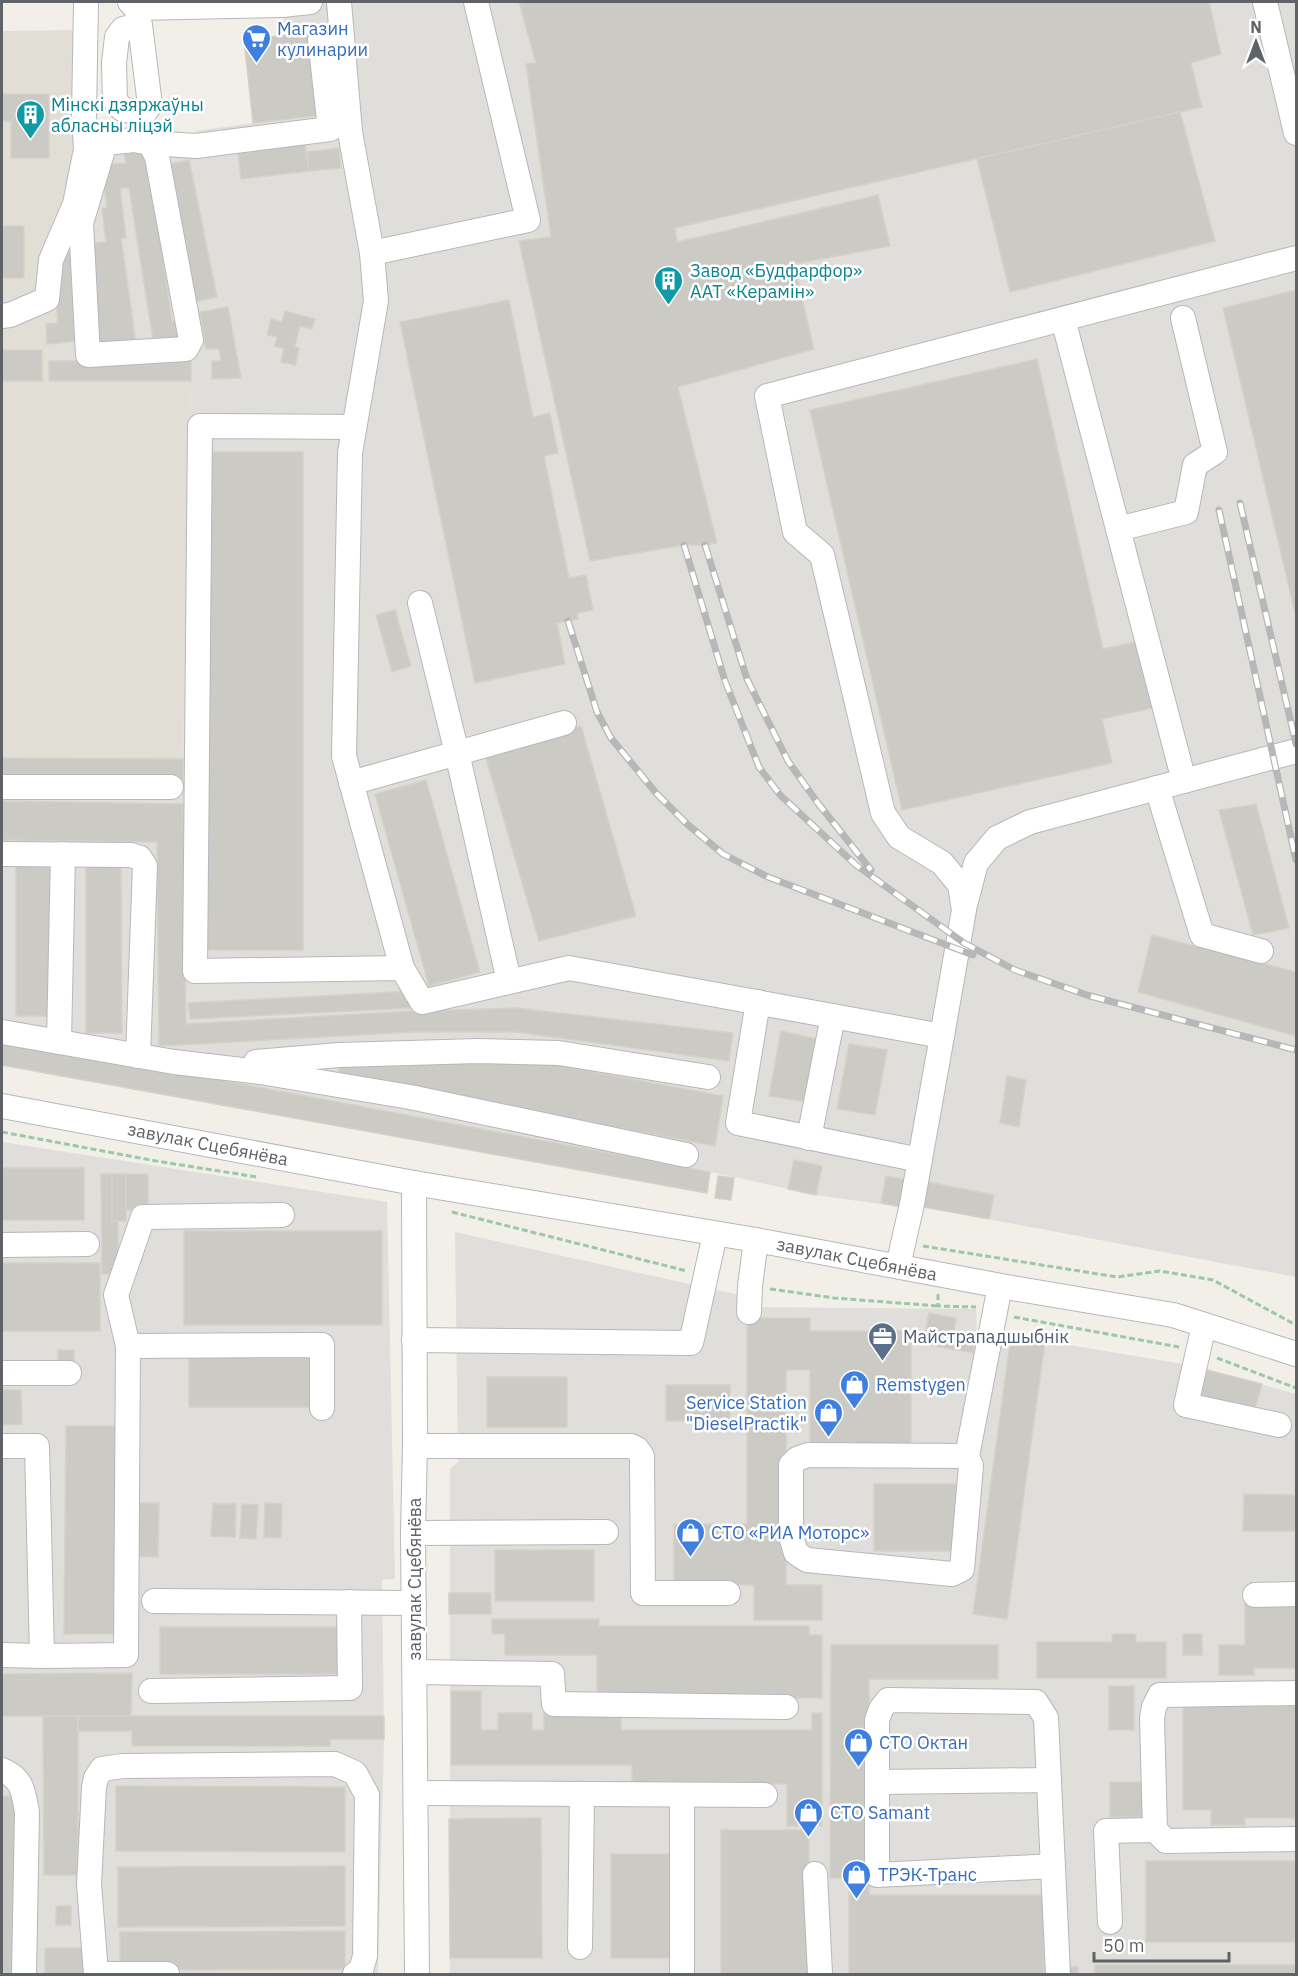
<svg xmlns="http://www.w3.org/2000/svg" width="1298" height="1976" font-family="'IBM Plex Sans',sans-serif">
  <rect width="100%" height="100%" fill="#f1efe8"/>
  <g fill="#e0deda">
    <polygon points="282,2 1296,2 1296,1277 903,1203 901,1207 816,1195 711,1172 707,1193 2,1065 2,758 183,759 191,381 49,381 46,324 53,270 93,156 100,129 110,134 196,135 196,131 253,123 244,40 286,35"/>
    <polygon points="2,1142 387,1202 395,1579 382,1580 384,1739 378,1974 2,1974"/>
    <polygon points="455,1232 739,1295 740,1307 976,1309 977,1334 1045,1341 1195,1366 1296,1394 1296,1974 450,1974 450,1469 458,1462"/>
  </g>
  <polygon fill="#e1ded6" points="77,30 78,143 53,270 58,323 46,325 49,381 191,381 183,759 2,758 2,31"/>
  <g fill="#cccac5" stroke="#d6d1c6" stroke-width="1.5">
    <polygon points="519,2 1209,2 1221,54 1191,63 1202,107 675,228 677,242 878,195 890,246 794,264 814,349 678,387 717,543 705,545 684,545 590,561 519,241 551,237 526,64 536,63"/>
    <polygon points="312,32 321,115 253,123 244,40"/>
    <polygon points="2,94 49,94 49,158 11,158 11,121 2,121"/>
    <polygon points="1180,112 1215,241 1010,292 977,159"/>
    <polygon points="305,144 309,171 241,179 238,152"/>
    <polygon points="339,148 341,168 309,171 307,152"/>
    <polygon points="147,149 172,321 181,321 184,342 154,346 129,188 120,188 126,238 121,238 136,344 97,346 88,244 106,242 102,208 107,208 104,184 106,164 126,163 124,152"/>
    <polygon points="189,160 217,297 194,302 166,165"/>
    <rect x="2" y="226" width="22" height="52"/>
    <polygon points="60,251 72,253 72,289 78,341 47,344 46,324 58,323 53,270"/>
    <polygon points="1296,290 1296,617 1223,308"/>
    <polygon points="509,300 533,417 550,413 558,453 544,456 569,578 586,575 593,610 577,613 578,619 557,623 565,664 475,683 400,322"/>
    <polygon points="228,307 241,378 212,379 212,361 221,361 219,349 206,349 200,312"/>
    <polygon points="285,311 315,319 312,329 300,326 295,346 299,349 295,365 281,362 284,349 275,346 277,337 267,335 271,319 282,322"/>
    <rect x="2" y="350" width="40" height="31"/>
    <polygon points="1037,359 1103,649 1145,640 1161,706 1102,719 1112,763 902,810 810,410"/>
    <rect x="49" y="361" width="142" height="20"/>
    <polygon points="205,452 303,452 303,950 204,950"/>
    <polygon points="395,610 411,666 392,672 376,615"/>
    <polygon points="581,726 636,916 539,941 485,755"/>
    <polygon points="2,758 183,759 183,783 2,781"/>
    <polygon points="426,780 480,972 429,986 375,794"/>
    <polygon points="2,801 183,804 186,1024 413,1011 516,1008 733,1033 729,1061 516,1032 413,1032 159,1046 157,842 2,840"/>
    <polygon points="1256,804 1289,928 1253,935 1219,810"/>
    <rect x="16" y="863" width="36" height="153"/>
    <polygon points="86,865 121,865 122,1033 86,1033"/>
    <polygon points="1152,935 1296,972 1296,1036 1138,992"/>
    <polygon points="412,991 412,1008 190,1019 188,1003"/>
    <polygon points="781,1031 817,1039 807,1102 769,1096"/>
    <polygon points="2,1039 710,1172 707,1193 2,1065"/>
    <polygon points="849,1044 887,1050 875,1115 837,1109"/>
    <polygon points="470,1061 556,1065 723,1096 715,1146 338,1075 341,1062"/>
    <polygon points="1007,1076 1026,1080 1019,1127 1000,1123"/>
    <polygon points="794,1160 822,1166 816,1195 788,1189"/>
    <rect x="2" y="1168" width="82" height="52"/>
    <polygon points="101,1174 112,1174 112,1221 118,1221 118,1274 102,1274"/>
    <rect x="112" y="1174" width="14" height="47"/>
    <rect x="126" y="1174" width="22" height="36"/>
    <polygon points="718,1176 734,1178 731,1200 715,1198"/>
    <polygon points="886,1176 907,1180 901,1207 881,1203"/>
    <polygon points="928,1182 994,1195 989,1219 923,1207"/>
    <rect x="184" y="1231" width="198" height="94"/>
    <rect x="2" y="1263" width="98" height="68"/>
    <polygon points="929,1313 956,1318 954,1330 976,1334 973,1353 923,1344"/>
    <polygon points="747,1318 810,1318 810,1331 911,1331 911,1448 810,1448 810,1370 786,1370 786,1585 822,1585 822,1620 754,1620 754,1585 674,1585 674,1524 747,1524"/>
    <polygon points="1011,1336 1045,1341 1007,1619 973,1614"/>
    <rect x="58" y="1350" width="16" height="21"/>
    <rect x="189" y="1353" width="123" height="54"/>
    <polygon points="1207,1370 1262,1384 1254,1412 1200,1398"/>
    <rect x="487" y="1377" width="80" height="50"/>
    <rect x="666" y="1385" width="64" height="36"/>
    <polygon points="2,1390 21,1390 22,1424 2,1425"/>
    <polygon points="66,1426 122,1426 120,1634 64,1634"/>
    <rect x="874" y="1484" width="82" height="67"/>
    <polygon points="1244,1494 1296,1495 1296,1531 1243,1531"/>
    <polygon points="135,1503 159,1503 158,1557 134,1556"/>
    <polygon points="265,1503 282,1504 281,1538 264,1537"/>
    <polygon points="213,1504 236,1504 235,1537 211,1536"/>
    <polygon points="242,1504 258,1505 256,1539 240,1538"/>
    <rect x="495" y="1550" width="99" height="51"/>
    <rect x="449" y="1593" width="42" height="21"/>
    <polygon points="1245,1599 1296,1599 1296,1668 1254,1668 1254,1675 1219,1675 1219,1645 1245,1645"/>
    <polygon points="492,1619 599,1619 599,1626 809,1626 809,1635 822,1635 822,1698 597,1698 597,1655 505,1655 505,1634 492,1634"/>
    <rect x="160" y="1627" width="180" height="47"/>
    <polygon points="1112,1634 1136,1634 1136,1642 1166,1642 1166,1678 1037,1678 1037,1642 1112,1642"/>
    <rect x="1183" y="1634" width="19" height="21"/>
    <polygon points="831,1645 998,1645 998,1679 869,1679 869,1895 1044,1895 1044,1974 849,1974 849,1878 830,1878"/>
    <polygon points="132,1673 131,1716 2,1716 2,1674"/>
    <rect x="1109" y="1686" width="25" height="44"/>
    <polygon points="451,1691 481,1691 481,1730 498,1730 498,1713 532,1713 532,1730 544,1730 544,1713 621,1716 621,1730 812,1730 812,1713 822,1713 822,1826 787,1826 787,1784 632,1784 632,1765 451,1765"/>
    <polygon points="1183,1702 1296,1702 1296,1818 1245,1818 1245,1825 1211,1825 1211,1810 1183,1810"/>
    <polygon points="43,1716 78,1716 78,1875 44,1875"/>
    <polygon points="78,1716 384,1716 384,1739 330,1739 330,1746 132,1746 132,1731 78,1731"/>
    <rect x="1110" y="1782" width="40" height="35"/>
    <polygon points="116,1786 345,1787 345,1852 116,1851"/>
    <rect x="2" y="1796" width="15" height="178"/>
    <polygon points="541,1818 542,1958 450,1958 449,1819"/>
    <rect x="721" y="1830" width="88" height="144"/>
    <rect x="611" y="1854" width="63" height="104"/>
    <rect x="1146" y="1861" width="150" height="81"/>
    <polygon points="345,1866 345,1926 118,1927 118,1867"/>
    <rect x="56" y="1906" width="15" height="19"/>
    <polygon points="345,1931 345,1969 120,1970 120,1932"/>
    <rect x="45" y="1948" width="44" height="26"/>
    <rect x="1095" y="1965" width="201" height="9"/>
    <rect x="1063" y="1967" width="15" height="7"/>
  </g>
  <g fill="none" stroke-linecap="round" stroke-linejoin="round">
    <defs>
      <g id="minor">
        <polyline points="130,2 136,8 140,25 150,105 145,112 135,112 122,109 115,100 114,63 117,37 123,29 140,25"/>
        <polyline points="339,2 350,132 372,253 376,301 350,453 344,756 402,968 422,1002 569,968 942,1036 912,1204 898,1266"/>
        <polyline points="1265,2 1296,133"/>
        <polyline points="136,8 282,5 310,2"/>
        <polygon points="134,140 150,143 157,157 191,340 186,349 88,355 81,223 105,143"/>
        <polyline points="150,143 196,146 330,129 320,39"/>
        <polyline points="372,253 528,220 476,2"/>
        <polyline points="2,316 10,315 47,299 51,260 75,204 86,149 84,115 86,2"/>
        <polyline points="1063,319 1184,781"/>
        <polyline points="354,427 200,426 195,971 402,968"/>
        <polyline points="1118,529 1186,512 1195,465 1215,452 1183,318"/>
        <polyline points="420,603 457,753 509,981"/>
        <polyline points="351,783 564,723"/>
        <polyline points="2,787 171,787"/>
        <polyline points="1157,788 1202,935 1261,951"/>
        <polyline points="2,854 131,855 140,858 145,866 138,1056"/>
        <polyline points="965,905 976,863 997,838 1030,822 1296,751"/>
        <polyline points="758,1002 738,1123 920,1160"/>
        <polyline points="2,1032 174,1062 260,1072 410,1097 686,1155"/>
        <polyline points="942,1036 964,910 960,885 942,863 899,837 883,813 822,555 795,532 767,396 1296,258"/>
        <polyline points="59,1042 63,854"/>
        <polyline points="256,1062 339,1055 478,1051 559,1053 708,1077"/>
        <polyline points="2,1106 414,1183 756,1240 1012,1288 1173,1315 1296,1354"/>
        <polyline points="809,1138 833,1016"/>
        <polyline points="414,1183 415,1446 413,1533 417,1974"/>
        <polyline points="2,1245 87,1244"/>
        <polyline points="749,1312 750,1286 756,1240"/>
        <polyline points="1204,1325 1186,1405 1279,1425"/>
        <polyline points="414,1340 691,1343 715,1234"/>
        <polyline points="128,1346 116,1295 143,1217 282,1215"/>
        <polyline points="2,1373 69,1373"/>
        <polyline points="2,1446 37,1446 42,1656 2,1655"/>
        <polyline points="415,1446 631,1446 637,1449 642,1456 643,1593 728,1593"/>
        <polyline points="967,1456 808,1455 797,1459 791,1465 791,1536 796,1553 807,1560 952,1574 962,1569 971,1466 967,1456 1000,1286"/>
        <polyline points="413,1533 606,1532"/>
        <polyline points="1255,1595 1296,1594"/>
        <polyline points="154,1601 414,1603"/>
        <polyline points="42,1656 126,1655 128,1346 322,1345 322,1408"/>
        <polyline points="415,1672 552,1674 554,1704 786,1707"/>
        <polyline points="151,1691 350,1688 349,1602"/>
        <polyline points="1296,1693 1160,1695 1154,1707 1152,1718 1155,1830 1166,1841 1296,1839"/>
        <path d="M2,1770C23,1779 23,1791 27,1812L24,1974"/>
        <polyline points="877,1782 1049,1780"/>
        <polyline points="416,1793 765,1795"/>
        <polyline points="1053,1866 877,1875 877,1720 881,1709 888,1700 1036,1702 1046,1718 1058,1974"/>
        <polyline points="815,1874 820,1974"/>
        <polyline points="1110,1922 1106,1831 1155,1830"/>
        <polyline points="580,1947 582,1794"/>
        <polyline points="96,1974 89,1884 94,1787 96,1778 102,1769 123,1766 335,1764 355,1773 367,1795 365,1956 361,1970 355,1974"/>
        <polyline points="96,1974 167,1974"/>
        <polyline points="682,1974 682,1795"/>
      </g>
    </defs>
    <use href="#minor" stroke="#b5b8bc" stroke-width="26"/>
    <g stroke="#9cc7a9" stroke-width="3" stroke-dasharray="6 3" stroke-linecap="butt">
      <polyline points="2,1132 156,1161 257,1177"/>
      <polyline points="452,1212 687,1271"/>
      <polyline points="923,1246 1117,1277 1160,1271 1213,1280 1296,1325"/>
      <polyline points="770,1289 834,1298 938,1306"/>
      <polyline points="938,1294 938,1306 976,1307"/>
      <polyline points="1014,1317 1179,1347"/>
      <polyline points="1217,1358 1296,1388"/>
    </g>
    <use href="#minor" stroke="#fff" stroke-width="24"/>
    <defs>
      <g id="rail">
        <polyline points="1240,503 1296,744"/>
        <polyline points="1219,510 1296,860"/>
        <polyline points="684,545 725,681 759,767 780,795 856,865 964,943 1015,970 1090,996 1296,1050"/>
        <polyline points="705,545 747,679 788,761 817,802 871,870"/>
        <polyline points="568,621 597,712 611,738 656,793 687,824 723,854 768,877 973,955"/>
      </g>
    </defs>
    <use href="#rail" stroke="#b6b7b8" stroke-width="7"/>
    <use href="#rail" stroke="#fff" stroke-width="4.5" stroke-dasharray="14" stroke-linecap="butt"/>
  </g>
  <defs>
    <symbol id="supermarket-pin" viewBox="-11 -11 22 30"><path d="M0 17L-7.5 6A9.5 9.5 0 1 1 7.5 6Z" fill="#3f7fe0" stroke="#fff"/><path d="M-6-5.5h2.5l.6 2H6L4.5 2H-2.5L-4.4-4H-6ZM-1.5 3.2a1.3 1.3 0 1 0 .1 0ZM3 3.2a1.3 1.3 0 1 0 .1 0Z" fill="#fff"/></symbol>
    <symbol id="building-pin" viewBox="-11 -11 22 30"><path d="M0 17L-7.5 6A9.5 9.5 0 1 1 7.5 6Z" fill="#0f9aa8" stroke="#fff"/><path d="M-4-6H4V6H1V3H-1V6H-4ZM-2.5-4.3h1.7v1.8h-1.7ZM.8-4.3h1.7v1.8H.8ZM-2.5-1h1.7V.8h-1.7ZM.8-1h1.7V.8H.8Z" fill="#fff"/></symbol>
    <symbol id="office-pin" viewBox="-11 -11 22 30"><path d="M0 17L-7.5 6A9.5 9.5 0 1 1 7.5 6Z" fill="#5c6f8a" stroke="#fff"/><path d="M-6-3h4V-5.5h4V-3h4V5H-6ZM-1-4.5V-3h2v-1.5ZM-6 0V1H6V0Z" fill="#fff"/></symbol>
    <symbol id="shop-pin" viewBox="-11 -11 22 30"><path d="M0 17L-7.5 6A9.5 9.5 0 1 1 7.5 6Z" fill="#3f7fe0" stroke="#fff"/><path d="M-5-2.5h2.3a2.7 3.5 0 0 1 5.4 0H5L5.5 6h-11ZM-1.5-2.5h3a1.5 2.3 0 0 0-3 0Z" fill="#fff"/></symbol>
  </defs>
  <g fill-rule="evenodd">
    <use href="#supermarket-pin" x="240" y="22" width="33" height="45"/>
    <use href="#building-pin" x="14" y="98" width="33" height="45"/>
    <use href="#building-pin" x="652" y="264" width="33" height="45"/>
    <use href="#office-pin" x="866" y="1320" width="33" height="45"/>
    <use href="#shop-pin" x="838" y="1368" width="33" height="45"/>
    <use href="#shop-pin" x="812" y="1396" width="33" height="45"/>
    <use href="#shop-pin" x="674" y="1516" width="33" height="45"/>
    <use href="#shop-pin" x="842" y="1726" width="33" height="45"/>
    <use href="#shop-pin" x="792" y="1796" width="33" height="45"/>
    <use href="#shop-pin" x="840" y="1858" width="33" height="45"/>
  </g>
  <g text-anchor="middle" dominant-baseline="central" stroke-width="5" stroke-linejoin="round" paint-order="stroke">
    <g font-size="18" fill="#366cbe" stroke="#fff" text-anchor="start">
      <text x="277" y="28">Магазин<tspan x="277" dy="21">кулинарии</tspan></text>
      <text x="876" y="1384">Remstygen</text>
      <text x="807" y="1402" text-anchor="end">Service Station<tspan x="807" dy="21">"DieselPractik"</tspan></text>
      <text x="711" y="1532">СТО «РИА Моторс»</text>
      <text x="879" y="1742">СТО Октан</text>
      <text x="830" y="1812">СТО Samant</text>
      <text x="878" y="1874">ТРЭК-Транс</text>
    </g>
    <g font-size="18" fill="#0d838f" stroke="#fff" text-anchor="start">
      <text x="51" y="104">Мінскі дзяржаўны<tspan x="51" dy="21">абласны ліцэй</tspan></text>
      <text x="690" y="270">Завод «Будфарфор»<tspan x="690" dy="21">ААТ «Керамін»</tspan></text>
    </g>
    <g font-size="18" fill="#5f6368" stroke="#fff">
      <text transform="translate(208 1144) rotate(11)">завулак Сцебянёва</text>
      <text transform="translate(857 1259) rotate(11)">завулак Сцебянёва</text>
      <text transform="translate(414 1579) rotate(-90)">завулак Сцебянёва</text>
    </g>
    <g font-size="18" fill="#4e5e75" stroke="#fff" text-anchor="start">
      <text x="903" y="1336">Майстрападшыбнік</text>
    </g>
  </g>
  <rect width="1298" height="1976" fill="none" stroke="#5f6368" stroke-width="6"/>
  <g transform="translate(1256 42)" stroke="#ffffff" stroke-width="4.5" paint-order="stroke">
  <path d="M0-4.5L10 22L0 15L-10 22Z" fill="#5f6368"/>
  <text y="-9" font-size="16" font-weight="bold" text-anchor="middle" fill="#5f6368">N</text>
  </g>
  <path d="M1094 1952v9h135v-9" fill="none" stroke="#5f6368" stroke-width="3"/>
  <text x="1103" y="1952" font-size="18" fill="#5f6368" stroke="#ffffff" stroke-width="4.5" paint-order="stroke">50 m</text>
</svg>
